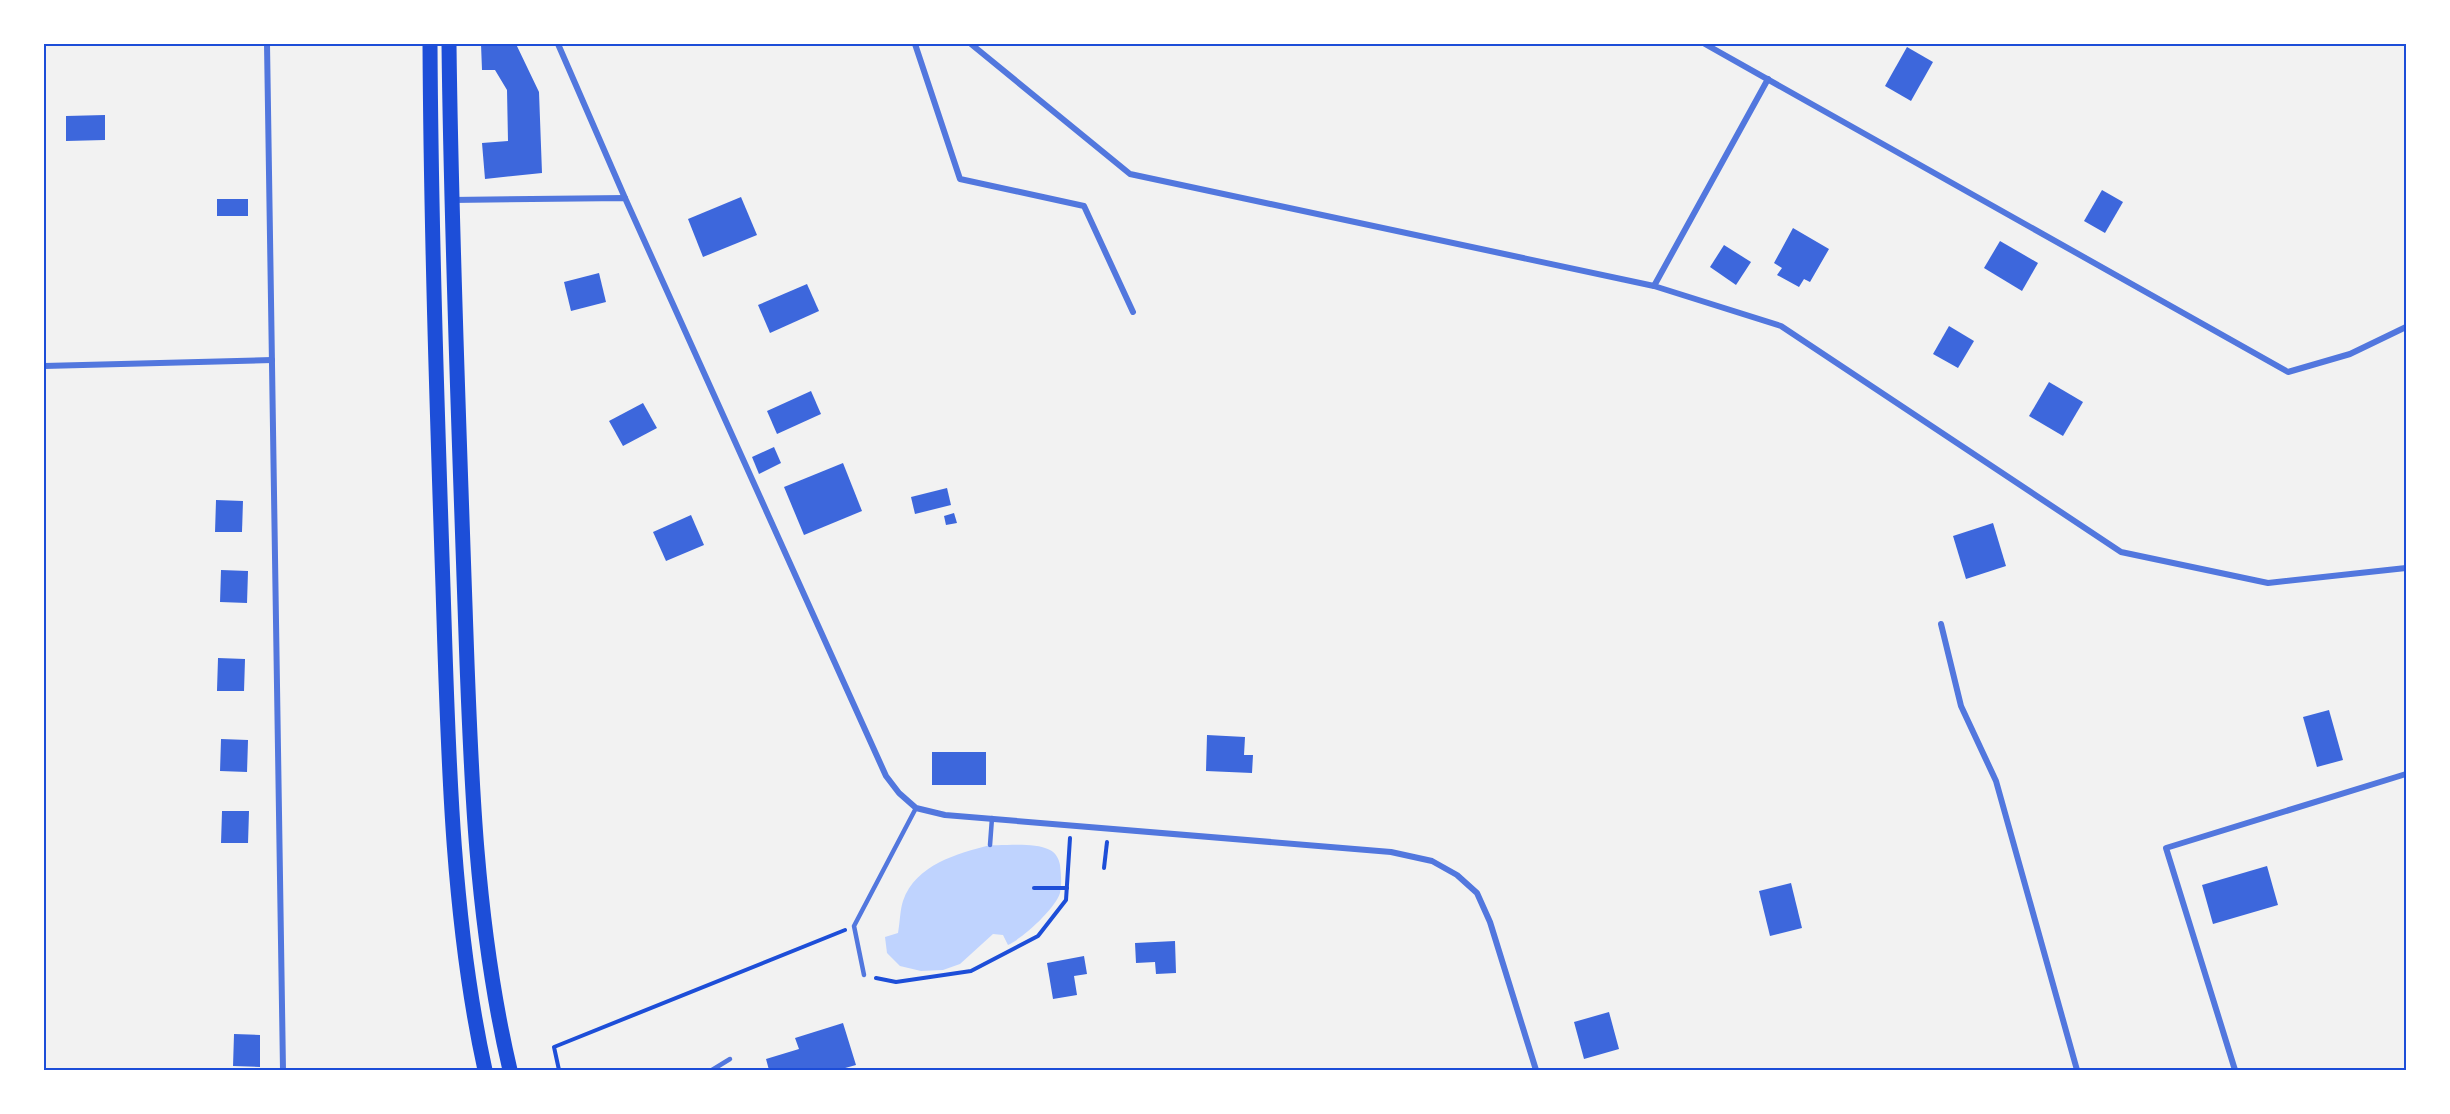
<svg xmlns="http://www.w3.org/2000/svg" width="2450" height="1114" font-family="Barlow,sans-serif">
  <rect width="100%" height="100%" fill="#f2f2f2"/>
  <path fill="#bfd3fe" d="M990,845C1008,846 1033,842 1050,850C1056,853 1059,859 1060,865C1061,874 1062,883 1060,893C1055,909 1023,938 1008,945L1003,935L993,934L960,964L943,970L921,971L900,966L887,953L885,937L898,933C900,922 900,910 903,901C916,864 957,854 990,845Z"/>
  <g fill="#3d67dc">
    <polygon points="481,44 516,44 539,92 542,173 485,179 482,143 508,141 507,90 495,70 482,70"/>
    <polygon points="1907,47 1933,62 1911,101 1885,86"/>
    <polygon points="105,115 105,140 66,141 66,116"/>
    <polygon points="2102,190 2123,202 2105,233 2084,221"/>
    <polygon points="741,197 757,235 703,257 688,219"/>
    <rect x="217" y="199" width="31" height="17"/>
    <polygon points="1793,228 1829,249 1810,282 1804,279 1799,287 1777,275 1782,268 1774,263"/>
    <polygon points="2000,241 2038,263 2022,291 1984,268"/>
    <polygon points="1724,245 1751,262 1736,285 1710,267"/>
    <polygon points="599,273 606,302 571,311 564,282"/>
    <polygon points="807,284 819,311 770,333 758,305"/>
    <polygon points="1949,326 1974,341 1958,368 1933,354"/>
    <polygon points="2049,382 2083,402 2063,436 2029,416"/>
    <polygon points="811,391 821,414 777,434 767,411"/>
    <polygon points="643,403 657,428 623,446 609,421"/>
    <polygon points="774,447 781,463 759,474 752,457"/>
    <polygon points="843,463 862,511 804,535 784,487"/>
    <polygon points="947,488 951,505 915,514 911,497"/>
    <polygon points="216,500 243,501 242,532 215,532"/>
    <polygon points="954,513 957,523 946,525 944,516"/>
    <polygon points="691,515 704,545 666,561 653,532"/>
    <polygon points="1993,523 2006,566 1966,579 1953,536"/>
    <polygon points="221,570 248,571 247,603 220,602"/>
    <polygon points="218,658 245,659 244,691 217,691"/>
    <polygon points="2329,710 2343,760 2317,767 2303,717"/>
    <polygon points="1207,735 1245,737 1244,755 1253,755 1252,773 1206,771"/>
    <polygon points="221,739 248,740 247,772 220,771"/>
    <rect x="932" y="752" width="54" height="33"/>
    <polygon points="222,811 249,811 248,843 221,843"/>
    <polygon points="2267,866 2278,905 2213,924 2202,885"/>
    <polygon points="1791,883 1802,928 1770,936 1759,891"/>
    <polygon points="1175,941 1176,973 1156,974 1155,962 1136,963 1135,943"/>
    <polygon points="1084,956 1087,974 1074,976 1077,995 1053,999 1047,963"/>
    <polygon points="1609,1012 1619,1049 1584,1059 1574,1022"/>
    <polygon points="843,1023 856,1065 838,1070 805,1070 804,1069 769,1070 766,1059 799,1049 795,1038"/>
    <polygon points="234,1034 260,1035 260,1067 233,1066"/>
  </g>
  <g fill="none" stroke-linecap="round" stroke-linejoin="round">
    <g stroke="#1d4ed8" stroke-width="4">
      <polyline points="1104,868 1107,842"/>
      <polyline points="1034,888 1067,888"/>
      <polyline points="876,978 896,982 971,971 1038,936 1066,900 1070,838"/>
      <polyline points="559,1070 554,1047 845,930"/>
    </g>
    <g stroke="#5277de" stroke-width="4.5">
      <polyline points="990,845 992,818"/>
      <polyline points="864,975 854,926 916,808"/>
      <polyline points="712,1070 730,1059"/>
    </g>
    <g stroke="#5277de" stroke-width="6">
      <polyline points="267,44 283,1070"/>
      <polyline points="558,44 625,198"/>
      <polyline points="915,44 960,179 1084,206 1133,312"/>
      <polyline points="971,44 1130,174 1654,286 1768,79"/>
      <polyline points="1705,44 2288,372 2350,354 2406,327"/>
      <polyline points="451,200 625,198 886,776 899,793 916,808 945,815 1391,852 1432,861 1457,875 1477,893 1490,922 1536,1070"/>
      <polyline points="1654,286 1781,326 2121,552 2268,583 2406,568"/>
      <polyline points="44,366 272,360"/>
      <polyline points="1941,624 1961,706 1996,781 2077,1070"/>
      <polyline points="2235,1070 2166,848 2406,774"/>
    </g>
    <g stroke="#1d4ed8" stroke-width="15">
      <path d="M430,44C431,225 437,406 443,587C448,745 451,915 485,1070"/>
      <path d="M449,44C451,221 458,399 464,577C470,742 472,909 510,1070"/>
    </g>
  </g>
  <rect width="2450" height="1114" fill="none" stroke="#ffffff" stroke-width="90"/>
  <rect x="45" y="45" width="2360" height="1024" fill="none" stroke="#1d4ed8" stroke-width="2"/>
</svg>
